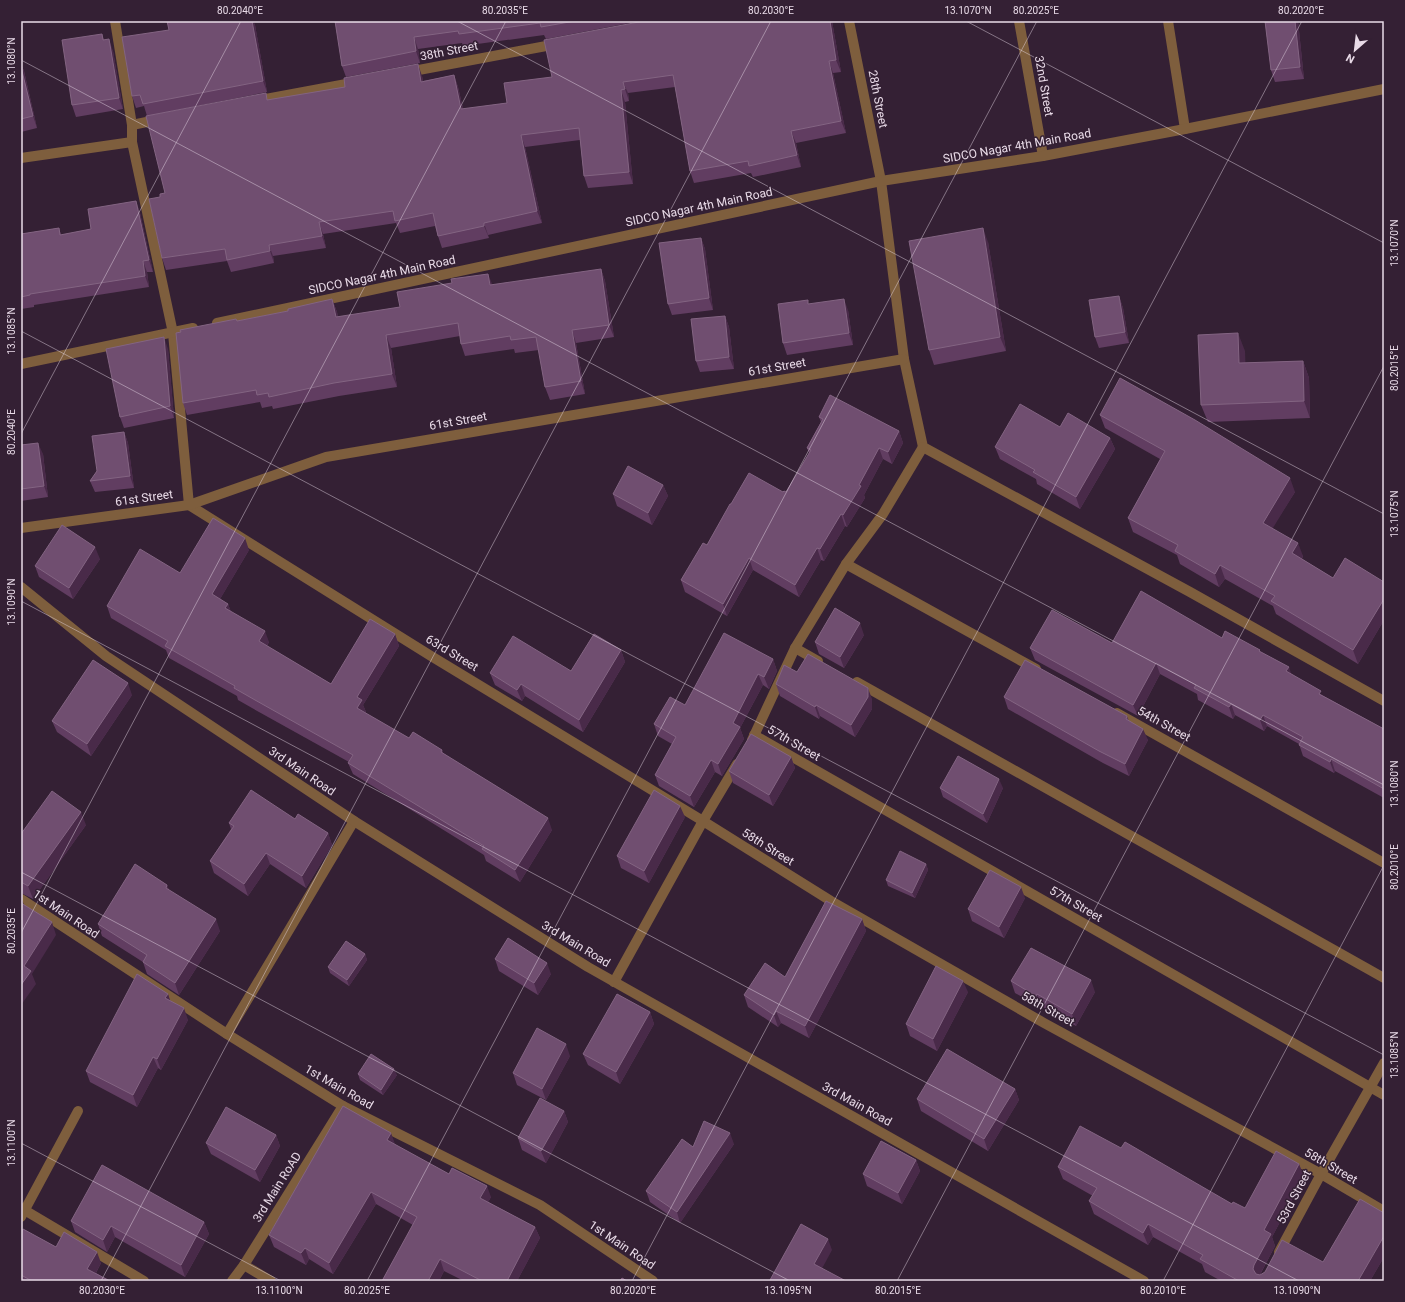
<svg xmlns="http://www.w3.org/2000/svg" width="1405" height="1302" font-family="Roboto,sans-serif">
  <rect width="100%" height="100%" fill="#342034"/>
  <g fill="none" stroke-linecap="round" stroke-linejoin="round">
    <g stroke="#7e5e3d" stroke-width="10">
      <polyline points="115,21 132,125 132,142 173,333 189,505 431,656 703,821 831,901 1044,1023 1321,1174 1384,1211"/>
      <polyline points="849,21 881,181 904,359 923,447 1190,592 1384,701"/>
      <polyline points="1019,21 1043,156"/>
      <polyline points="1168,21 1185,129"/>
      <polyline points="408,72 557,44"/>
      <polyline points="255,101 357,82"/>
      <polyline points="132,125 161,119"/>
      <polyline points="21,158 132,142"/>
      <polyline points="21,528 189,505 326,457 904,359"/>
      <polyline points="846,564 1036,669"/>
      <polyline points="795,648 818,661"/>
      <polyline points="857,682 1384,978"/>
      <polyline points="1117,713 1384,863"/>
      <polyline points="754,735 1384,1095"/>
      <polyline points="752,740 795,648 846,564 883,514 923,447"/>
      <polyline points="21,899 227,1034 343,1106 540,1205 653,1281"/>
      <polyline points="614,982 703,821 737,764"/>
      <polyline points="227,1034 354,821"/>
      <polyline points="21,1208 144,1281"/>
      <polyline points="21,1217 78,1111"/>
      <polyline points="1279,1252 1321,1174 1384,1063"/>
      <polyline points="244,1265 271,1281"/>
      <polyline points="232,1281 244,1265 343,1106"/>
    </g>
    <g stroke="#7e5e3d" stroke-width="10">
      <polyline points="217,323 881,181 1043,156 1185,129 1384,89"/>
      <polyline points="21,364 193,328"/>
      <polyline points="21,587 106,656 354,821 588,967 1144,1281"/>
    </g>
  </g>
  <g fill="#613d61">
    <polygon points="167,21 253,21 255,25 267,92 147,116 144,106 136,108 132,96 169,30"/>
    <polygon points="335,21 640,21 546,39 544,35 463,46 462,43 418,49 420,63 346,77 342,66"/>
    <polygon points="832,21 841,72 833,73 846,133 796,143 801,167 753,177 751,173 694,183 690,171 675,87 628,93 629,101 625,102 633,184 588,188 584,176 580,140 525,147 542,223 488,235 489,238 442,248 438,236 435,226 400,233 396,223 323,234 326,248 273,256 274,263 231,272 227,261 166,270 162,258 160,197 268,100 422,76 423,81 454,75 458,87 463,109 507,103 552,77"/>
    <polygon points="1265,21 1298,21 1304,79 1275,82 1271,70"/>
    <polygon points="102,34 104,40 113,51 123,109 76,117 72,105"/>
    <polygon points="21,64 24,71 37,128 21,132"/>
    <polygon points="136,201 140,213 153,272 147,272 149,287 34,305 34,307 21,309 21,234 59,228 61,235 91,229"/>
    <polygon points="701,238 705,249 713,310 672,315 668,304"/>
    <polygon points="988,242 1006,351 934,365 929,350"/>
    <polygon points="601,269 605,281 614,337 576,343 585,394 550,400 545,387 539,350 515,353 514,349 465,356 461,344 460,336 391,348 397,387 339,396 273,409 272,406 262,408 260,402 187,415 183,403 181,332 288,311 332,299 337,312 338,317 400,307 492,285"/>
    <polygon points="1119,296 1123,308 1129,343 1099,348 1095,337"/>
    <polygon points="809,304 848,310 853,345 787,355 783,343"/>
    <polygon points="725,316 729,327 734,369 700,372 696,361"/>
    <polygon points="168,349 174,418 124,428 120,417"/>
    <polygon points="1245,351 1245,363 1303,361 1309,378 1310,418 1208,422 1201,405"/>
    <polygon points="1100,415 1295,492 1272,528 1303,556 1302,559 1333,578 1384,582 1384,620 1358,664 1276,614 1273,606 1225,579 1219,587 1180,564 1177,555 1133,532 1128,518 1160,459 1105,428"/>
    <polygon points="819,417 899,431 903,443 892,464 883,459 864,495 865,498 847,527 845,526 824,561 821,560 799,597 753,570 727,616 685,592 681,580 707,545 731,504 786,492 809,453 807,448 821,422"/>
    <polygon points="1060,427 1110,438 1115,449 1080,509 1037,484 1036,479 1000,459 995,447"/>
    <polygon points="124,432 128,443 134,488 95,492 90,481"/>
    <polygon points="21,445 43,454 48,497 21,501"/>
    <polygon points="663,485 668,496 652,525 617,506 613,494"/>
    <polygon points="249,550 220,599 228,604 231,612 269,642 267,646 331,684 395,634 399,646 363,705 366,712 365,713 409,738 442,750 443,753 552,830 520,882 486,861 484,855 353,774 348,763 349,762 259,712 238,700 237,696 169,658 166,650 111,618 107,606 180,573"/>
    <polygon points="100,559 73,599 39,577 35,566"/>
    <polygon points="864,635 844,668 819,654 815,642"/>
    <polygon points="1222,638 1260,650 1260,652 1291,674 1322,695 1384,729 1384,798 1335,771 1334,773 1303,756 1299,744 1267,726 1264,731 1235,715 1233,719 1198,700 1197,694 1160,674 1138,716 1035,660 1030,648 1112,643"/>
    <polygon points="621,650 625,662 583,732 525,696 522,701 495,685 490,673 571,671"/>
    <polygon points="773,659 777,671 769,689 763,685 740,728 744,739 722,776 715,772 694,807 659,786 655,775 672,744 658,736 654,724 685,705"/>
    <polygon points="797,672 872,699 872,709 855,737 820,716 819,719 780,696 776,684"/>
    <polygon points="132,695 91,756 57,732 52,721"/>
    <polygon points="1004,697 1127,716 1129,721 1148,740 1129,776 1103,763 1008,709"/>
    <polygon points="791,757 795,768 773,806 733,783 729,771"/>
    <polygon points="940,788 1003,788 987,823 943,797"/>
    <polygon points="685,817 649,883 621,868 617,856"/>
    <polygon points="295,819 328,833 332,845 306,888 270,864 248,896 214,873 210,861 231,829 229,823"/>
    <polygon points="86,825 33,899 21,893 21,834"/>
    <polygon points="926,864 928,870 915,898 888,886 886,880"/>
    <polygon points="167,885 169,890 220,931 179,995 147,974 143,962 102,936 98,924"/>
    <polygon points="1025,898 1004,938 972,921 968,909"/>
    <polygon points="862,919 866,931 809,1038 781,1023 778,1027 748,1007 744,995 785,977"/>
    <polygon points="365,954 367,960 349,986 330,973 328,967"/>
    <polygon points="495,959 551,974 538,995 499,971"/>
    <polygon points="1011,981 1095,992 1076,1026 1041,1006 1040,1007 1015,993"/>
    <polygon points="968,992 937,1051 910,1036 906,1024"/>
    <polygon points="168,994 170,1001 188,1020 161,1070 158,1068 137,1107 90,1082 86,1071"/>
    <polygon points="650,1012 654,1024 620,1084 588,1065 583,1054"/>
    <polygon points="570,1056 546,1100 517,1085 513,1073"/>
    <polygon points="358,1074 397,1075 383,1095 360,1080"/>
    <polygon points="1015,1089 1019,1100 988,1151 921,1111 917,1099"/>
    <polygon points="564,1111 568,1122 546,1163 522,1150 518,1138"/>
    <polygon points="276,1135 280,1146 260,1182 211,1154 206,1143"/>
    <polygon points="395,1144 395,1145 491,1197 488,1202 535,1227 540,1238 517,1281 464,1281 444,1271 439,1281 382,1281 413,1225 376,1204 333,1274 309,1259 306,1265 274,1247 269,1235"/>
    <polygon points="734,1144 680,1223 650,1202 646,1191 693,1147"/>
    <polygon points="1121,1148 1232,1204 1245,1208 1299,1164 1304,1177 1272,1237 1275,1246 1260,1275 1323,1262 1384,1257 1370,1281 1221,1281 1205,1272 1202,1264 1153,1237 1148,1245 1094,1214 1089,1201 1093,1196 1063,1179 1058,1167"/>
    <polygon points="916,1160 920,1171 902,1204 867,1186 863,1174"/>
    <polygon points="71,1221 204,1222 209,1234 185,1277 115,1237 107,1252 75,1232"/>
    <polygon points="21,1234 101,1263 96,1273 110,1281 21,1281"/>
  </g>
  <g fill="#492a49">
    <polygon points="252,21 253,21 255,25 267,92 263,81"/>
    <polygon points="830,21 832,21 841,72 836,60"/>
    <polygon points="1295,21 1298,21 1304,79 1300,67"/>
    <polygon points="414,37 418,49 420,63 416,51"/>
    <polygon points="109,39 113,51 123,109 119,98"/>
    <polygon points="829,61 833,73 846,133 841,121"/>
    <polygon points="21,64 24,71 37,128 33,116 21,67"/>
    <polygon points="418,64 422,76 425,93 421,82"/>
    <polygon points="454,75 458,87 466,121 461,109"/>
    <polygon points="623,82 628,93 629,101 625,89"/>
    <polygon points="621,90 625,102 633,184 629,172"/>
    <polygon points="791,131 796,143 801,167 797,155"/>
    <polygon points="521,135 525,147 542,223 537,211"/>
    <polygon points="136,201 140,213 153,272 149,260"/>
    <polygon points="319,222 323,234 326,248 322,236"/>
    <polygon points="484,223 489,238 484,226"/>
    <polygon points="983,228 988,242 1006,351 1000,337"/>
    <polygon points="701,238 705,249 713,310 709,298"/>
    <polygon points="269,245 273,256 274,263 270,251"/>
    <polygon points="143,261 147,272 149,287 145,276"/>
    <polygon points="601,269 605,281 614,337 609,325"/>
    <polygon points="488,274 493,286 490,285"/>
    <polygon points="1119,296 1123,308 1129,343 1125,332"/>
    <polygon points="332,299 337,312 340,330 336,317"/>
    <polygon points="844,299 848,310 853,345 849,333"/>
    <polygon points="725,316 729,327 734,369 729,357"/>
    <polygon points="572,330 576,343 585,394 581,381"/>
    <polygon points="1238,333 1245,351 1246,380 1239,363"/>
    <polygon points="386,335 391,348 397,387 392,374"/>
    <polygon points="164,337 168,349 174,418 170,406"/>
    <polygon points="1303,361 1309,378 1310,418 1304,401"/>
    <polygon points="899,431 903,443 892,464 888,452"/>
    <polygon points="124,432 128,443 134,488 130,476"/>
    <polygon points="1110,438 1115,449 1080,509 1076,497"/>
    <polygon points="38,443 43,454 48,497 44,486"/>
    <polygon points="879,448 883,459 864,495 865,498 847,527 843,515"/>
    <polygon points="1290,478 1295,492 1268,536 1263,523"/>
    <polygon points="663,485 668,496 652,525 648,513"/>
    <polygon points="841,514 845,526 824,561 820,549"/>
    <polygon points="245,538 249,550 216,606 212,594"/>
    <polygon points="1298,543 1303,556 1297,566 1292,553"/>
    <polygon points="95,547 100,559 73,599 69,588"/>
    <polygon points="817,548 821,560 799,597 795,585"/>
    <polygon points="749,558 753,570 727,616 723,604"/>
    <polygon points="1220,565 1225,579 1219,587 1215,574"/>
    <polygon points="1384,599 1384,620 1358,664 1353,650"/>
    <polygon points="228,604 232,615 225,608"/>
    <polygon points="860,623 864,635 844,668 840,657"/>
    <polygon points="265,631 269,642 263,652 259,641"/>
    <polygon points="395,634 399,646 363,705 366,712 361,720 357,708 357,697"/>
    <polygon points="621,650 625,662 583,732 579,720"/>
    <polygon points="773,659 777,671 769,689 764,677"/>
    <polygon points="1156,663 1160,674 1138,716 1133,705"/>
    <polygon points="1289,667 1293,679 1286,671"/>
    <polygon points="758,674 763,685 740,728 744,739 722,776 718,764 733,723"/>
    <polygon points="128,683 132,695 91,756 87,744"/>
    <polygon points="521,684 525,696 522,701 517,690"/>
    <polygon points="868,688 872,699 872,709 855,737 851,725"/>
    <polygon points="1231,704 1235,715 1233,719 1229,707"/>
    <polygon points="816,705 820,716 819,719 815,707"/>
    <polygon points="1263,715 1267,726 1264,731 1260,720"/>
    <polygon points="1143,729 1148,740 1129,776 1125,764"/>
    <polygon points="791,757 795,768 773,806 769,795"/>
    <polygon points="1331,759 1335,771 1334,773 1330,762"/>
    <polygon points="711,760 715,772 694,807 690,796"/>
    <polygon points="999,779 1003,788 987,823 983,814"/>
    <polygon points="680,806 685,817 649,883 644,871"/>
    <polygon points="81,812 86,825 33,899 28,886"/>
    <polygon points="548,818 552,830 520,882 515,870"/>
    <polygon points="328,833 332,845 306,888 302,876"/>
    <polygon points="266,853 270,864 248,896 244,884"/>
    <polygon points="926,864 928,870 915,898 912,893"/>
    <polygon points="167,885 172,896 166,888"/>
    <polygon points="1021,887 1025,898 1004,938 999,927"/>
    <polygon points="21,897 26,910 21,909"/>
    <polygon points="216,919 220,931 179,995 175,983"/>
    <polygon points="862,919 866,931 809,1038 805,1026"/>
    <polygon points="52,922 56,935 32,974 36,984 21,1005 21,985 24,966"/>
    <polygon points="365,954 367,960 349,986 347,980"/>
    <polygon points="547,963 551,974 538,995 534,983"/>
    <polygon points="1091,980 1095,992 1076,1026 1072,1014"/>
    <polygon points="963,981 968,992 937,1051 933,1039"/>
    <polygon points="168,994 172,1006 165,998"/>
    <polygon points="1037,994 1041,1006 1040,1007 1036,996"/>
    <polygon points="184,1008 188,1020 161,1070 157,1059"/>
    <polygon points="776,1011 781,1023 778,1027 774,1015"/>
    <polygon points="650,1012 654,1024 620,1084 616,1072"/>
    <polygon points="566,1044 570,1056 546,1100 542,1089"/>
    <polygon points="153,1057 158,1068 137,1107 133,1095"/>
    <polygon points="394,1069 397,1075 383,1095 381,1090"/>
    <polygon points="1015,1089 1019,1100 988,1151 984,1139"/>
    <polygon points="564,1111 568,1122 546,1163 541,1151"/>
    <polygon points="391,1133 395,1144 391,1152 387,1140"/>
    <polygon points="730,1133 734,1144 680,1223 677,1212"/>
    <polygon points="276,1135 280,1146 260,1182 255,1170"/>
    <polygon points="916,1160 920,1171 902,1204 898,1193"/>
    <polygon points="1299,1164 1304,1177 1272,1237 1275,1246 1258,1278 1253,1269 1264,1230"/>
    <polygon points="487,1186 491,1197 484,1210 480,1198"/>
    <polygon points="371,1192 376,1204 333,1274 329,1263"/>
    <polygon points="204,1222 209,1234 185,1277 181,1265"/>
    <polygon points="1148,1224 1153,1237 1148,1245 1143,1233"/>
    <polygon points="111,1226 115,1237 107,1252 103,1240"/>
    <polygon points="535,1227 540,1238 517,1281 507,1281"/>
    <polygon points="1384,1236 1384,1257 1370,1281 1358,1281"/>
    <polygon points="828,1239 832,1250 818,1276 814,1264"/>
    <polygon points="305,1248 309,1259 306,1265 301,1253"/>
    <polygon points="97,1252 101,1263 92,1280 87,1269"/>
    <polygon points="440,1259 444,1271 439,1281 428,1281"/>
  </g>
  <g fill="#704e70" stroke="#836482">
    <polygon points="167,21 252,21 263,81 143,104 140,95 132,96 122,37 169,30"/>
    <polygon points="335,21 575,21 541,27 540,23 459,34 458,31 414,37 416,51 342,66"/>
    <polygon points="644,21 830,21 836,60 829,61 841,121 791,131 797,155 749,166 748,161 690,171 673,75 623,82 625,89 621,90 629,172 584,176 579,128 521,135 537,211 484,223 484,226 438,236 433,213 395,221 393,211 319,222 322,236 269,245 270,251 227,260 225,249 162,258 149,199 160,197 160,194 165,193 146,116 266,93 267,100 345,87 344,78 418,64 421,82 454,75 461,109 507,103 504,83 552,77 544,40"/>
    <polygon points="1265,21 1295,21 1300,67 1271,70"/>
    <polygon points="102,34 103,40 109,39 119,98 72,105 62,40"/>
    <polygon points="21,67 33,116 21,119"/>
    <polygon points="136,201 149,260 143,261 145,276 30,294 30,295 21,297 21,234 59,228 60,235 91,229 88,209"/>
    <polygon points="983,228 1000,337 929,350 909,241"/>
    <polygon points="701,238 709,298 668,304 659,243"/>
    <polygon points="601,269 609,325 572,330 581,381 545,387 536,337 511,340 510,336 461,344 458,323 386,335 392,374 334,383 269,397 268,393 257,395 256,390 183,403 176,333 181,332 180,330 236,319 237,321 288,311 288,309 332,299 336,317 400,307 397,292 452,283 451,279 488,274 490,285"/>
    <polygon points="1119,296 1125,332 1095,337 1089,300"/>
    <polygon points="844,299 849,333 783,343 778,304 808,300 808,304"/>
    <polygon points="725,316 729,357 696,361 691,319"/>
    <polygon points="1238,333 1239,363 1303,361 1304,401 1201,405 1198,335"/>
    <polygon points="164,337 170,406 120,417 106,349"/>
    <polygon points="1120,378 1195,420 1290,478 1263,523 1298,543 1292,553 1333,578 1345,558 1384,582 1384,599 1353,650 1271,601 1275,596 1220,565 1215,574 1175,551 1178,545 1128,518 1165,451 1100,415"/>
    <polygon points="830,395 899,431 888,452 879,448 859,485 861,486 843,515 841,514 820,549 817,548 795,585 749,558 723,604 681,580 703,543 707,545 730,504 731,504 749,473 783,492 784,491 786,492 811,450 807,448 823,419 819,417"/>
    <polygon points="1020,404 1060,427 1068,413 1110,438 1076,497 1033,472 1035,470 995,447"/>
    <polygon points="124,432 130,476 90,481 97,471 92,436"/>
    <polygon points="38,443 44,486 21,489 21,445"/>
    <polygon points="628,466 663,485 648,513 613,494"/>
    <polygon points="213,518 245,538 212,594 228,604 225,608 265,631 259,641 331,684 370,619 395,634 357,697 362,700 357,708 409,738 413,732 442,750 441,752 548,818 515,870 482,849 484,846 348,763 353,755 255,700 234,688 235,686 165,646 168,641 107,606 140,549 180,573"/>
    <polygon points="62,525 95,547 69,588 35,566"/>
    <polygon points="1141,591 1222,638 1225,631 1260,650 1259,651 1289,667 1286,671 1321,691 1319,694 1384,729 1384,789 1331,759 1330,762 1299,745 1303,737 1263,715 1260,720 1231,704 1229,707 1194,688 1196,685 1156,663 1133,705 1030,648 1052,610 1112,643"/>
    <polygon points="835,608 860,623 840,657 815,642"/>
    <polygon points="724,633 773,659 764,677 758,674 733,723 740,727 718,764 711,760 690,796 655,775 676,737 654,724 670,697 685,705"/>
    <polygon points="594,634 621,650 579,720 521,684 517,690 490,673 513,636 571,671"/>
    <polygon points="808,654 868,688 868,697 851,725 816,705 815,707 776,684 784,665 797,672"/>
    <polygon points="93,660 128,683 87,744 52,721"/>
    <polygon points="1025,660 1127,716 1126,719 1143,729 1125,764 1099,751 1004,697"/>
    <polygon points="751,734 791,757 769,795 729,771"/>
    <polygon points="958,756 999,779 983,814 940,788"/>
    <polygon points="251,790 295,819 298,814 328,833 302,876 266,853 244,884 210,861 234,826 229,823"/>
    <polygon points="654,790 680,806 644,871 617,856"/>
    <polygon points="52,791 81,812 28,886 21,882 21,834"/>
    <polygon points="900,851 926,864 912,893 886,880"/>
    <polygon points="135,864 167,885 166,888 216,919 175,983 143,962 147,955 98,924"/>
    <polygon points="990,870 1021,887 999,927 968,909"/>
    <polygon points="826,901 862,919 805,1026 776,1011 774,1015 744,995 765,963 785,977"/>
    <polygon points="21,903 52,922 24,966 31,971 21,985"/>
    <polygon points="508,938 547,963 534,983 495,959"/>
    <polygon points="346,941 365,954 347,980 328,967"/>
    <polygon points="1031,948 1091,980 1072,1014 1037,994 1036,996 1011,981"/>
    <polygon points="936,966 963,981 933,1039 906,1024"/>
    <polygon points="137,974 168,994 165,998 184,1008 157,1059 153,1057 133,1095 86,1071"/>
    <polygon points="617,994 650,1012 616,1072 583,1054"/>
    <polygon points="537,1028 566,1044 542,1089 513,1073"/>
    <polygon points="947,1049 1015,1089 984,1139 917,1099"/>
    <polygon points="371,1054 394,1069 381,1090 358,1074"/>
    <polygon points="540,1098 564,1111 541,1151 518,1138"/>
    <polygon points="343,1106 391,1133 387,1140 449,1174 452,1168 487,1186 480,1198 535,1227 507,1281 482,1281 440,1259 428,1281 382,1281 417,1217 371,1192 329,1263 305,1248 301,1253 269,1235"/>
    <polygon points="226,1107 276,1135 255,1170 206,1143"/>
    <polygon points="704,1121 730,1133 677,1212 646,1191 682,1139 693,1147"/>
    <polygon points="1080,1126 1121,1148 1125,1142 1232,1204 1233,1202 1245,1208 1276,1151 1299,1164 1264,1230 1271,1234 1254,1265 1253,1269 1256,1274 1260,1275 1265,1272 1282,1240 1323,1262 1360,1199 1384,1213 1384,1236 1358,1281 1239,1281 1200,1259 1203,1255 1148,1224 1143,1233 1089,1201 1097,1188 1058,1167"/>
    <polygon points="881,1141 916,1160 898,1193 863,1174"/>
    <polygon points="102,1165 204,1222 181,1265 111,1226 103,1240 71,1221"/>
    <polygon points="801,1224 828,1239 814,1264 846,1281 771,1281 770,1280"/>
    <polygon points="23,1229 56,1247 64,1232 97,1252 87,1269 110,1281 32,1281 21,1275 21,1234"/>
    <polygon points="622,1278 627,1281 620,1281"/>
  </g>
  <path fill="none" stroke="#e9dbe8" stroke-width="1" stroke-opacity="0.45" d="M457,21L1384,514M966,21L1384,243M21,60L1384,785M21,331L1384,1055M21,434L241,21M21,601L1299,1281M21,872L790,1281M21,933L506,21M21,1143L281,1281M101,1281L771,21M367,1281L1037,21M632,1281L1302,21M897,1281L1384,366M1163,1281L1384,865"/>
  <g text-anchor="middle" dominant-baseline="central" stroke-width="3" stroke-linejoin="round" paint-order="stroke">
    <g font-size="12" fill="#e9dbe8" stroke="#342034">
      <text transform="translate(449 51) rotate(-11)">38th Street</text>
      <text transform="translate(1044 86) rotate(80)">32nd Street</text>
      <text transform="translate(878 99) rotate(79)">28th Street</text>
      <text transform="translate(1017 146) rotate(-10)">SIDCO Nagar 4th Main Road</text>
      <text transform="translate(699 207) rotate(-12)">SIDCO Nagar 4th Main Road</text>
      <text transform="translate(382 275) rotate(-12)">SIDCO Nagar 4th Main Road</text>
      <text transform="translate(777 367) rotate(-10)">61st Street</text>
      <text transform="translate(458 421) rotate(-10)">61st Street</text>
      <text transform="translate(144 498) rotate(-8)">61st Street</text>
      <text transform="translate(452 653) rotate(31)">63rd Street</text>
      <text transform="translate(1164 724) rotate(29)">54th Street</text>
      <text transform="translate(794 743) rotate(30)">57th Street</text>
      <text transform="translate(302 771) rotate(34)">3rd Main Road</text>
      <text transform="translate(768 847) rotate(32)">58th Street</text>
      <text transform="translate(1076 904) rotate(30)">57th Street</text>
      <text transform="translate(66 914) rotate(34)">1st Main Road</text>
      <text transform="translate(576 944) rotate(31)">3rd Main Road</text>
      <text transform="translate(1048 1009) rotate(29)">58th Street</text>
      <text transform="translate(339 1087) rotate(30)">1st Main Road</text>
      <text transform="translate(857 1104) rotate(29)">3rd Main Road</text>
      <text transform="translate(1331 1166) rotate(30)">58th Street</text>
      <text transform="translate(277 1187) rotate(-58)">3rd Main RoAD</text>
      <text transform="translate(1294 1197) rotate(-62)">53rd Street</text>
      <text transform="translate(622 1245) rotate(34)">1st Main Road</text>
    </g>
  </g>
  <rect width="1405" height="1302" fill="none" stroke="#342034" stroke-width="44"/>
  <g transform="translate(1355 50) rotate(208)" stroke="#342034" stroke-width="3" paint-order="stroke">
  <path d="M0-3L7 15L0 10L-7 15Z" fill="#e9dbe8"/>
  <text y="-6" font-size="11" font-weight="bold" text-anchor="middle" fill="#e9dbe8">N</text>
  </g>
  <rect x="22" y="22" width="1361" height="1258" fill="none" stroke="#e9dbe8" stroke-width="1.5"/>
  <g font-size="10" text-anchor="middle" fill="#e9dbe8">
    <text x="240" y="14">80.2040°E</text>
    <text x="505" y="14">80.2035°E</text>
    <text x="771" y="14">80.2030°E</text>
    <text x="968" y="14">13.1070°N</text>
    <text x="1036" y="14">80.2025°E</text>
    <text x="1301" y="14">80.2020°E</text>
    <text transform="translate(11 61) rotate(-90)" y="4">13.1080°N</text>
    <text transform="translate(1394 243) rotate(-90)" y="4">13.1070°N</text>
    <text transform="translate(11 331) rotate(-90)" y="4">13.1085°N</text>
    <text transform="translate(1394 368) rotate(-90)" y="4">80.2015°E</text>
    <text transform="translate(11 432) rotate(-90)" y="4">80.2040°E</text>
    <text transform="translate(1394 514) rotate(-90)" y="4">13.1075°N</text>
    <text transform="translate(11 602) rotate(-90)" y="4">13.1090°N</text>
    <text transform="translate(1394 784) rotate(-90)" y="4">13.1080°N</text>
    <text transform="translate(1394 867) rotate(-90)" y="4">80.2010°E</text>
    <text transform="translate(11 931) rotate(-90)" y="4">80.2035°E</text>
    <text transform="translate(1394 1055) rotate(-90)" y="4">13.1085°N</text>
    <text transform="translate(11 1143) rotate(-90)" y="4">13.1100°N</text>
    <text x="102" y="1294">80.2030°E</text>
    <text x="279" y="1294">13.1100°N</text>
    <text x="367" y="1294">80.2025°E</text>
    <text x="633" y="1294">80.2020°E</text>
    <text x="788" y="1294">13.1095°N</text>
    <text x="898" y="1294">80.2015°E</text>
    <text x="1163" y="1294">80.2010°E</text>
    <text x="1297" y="1294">13.1090°N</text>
  </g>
</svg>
